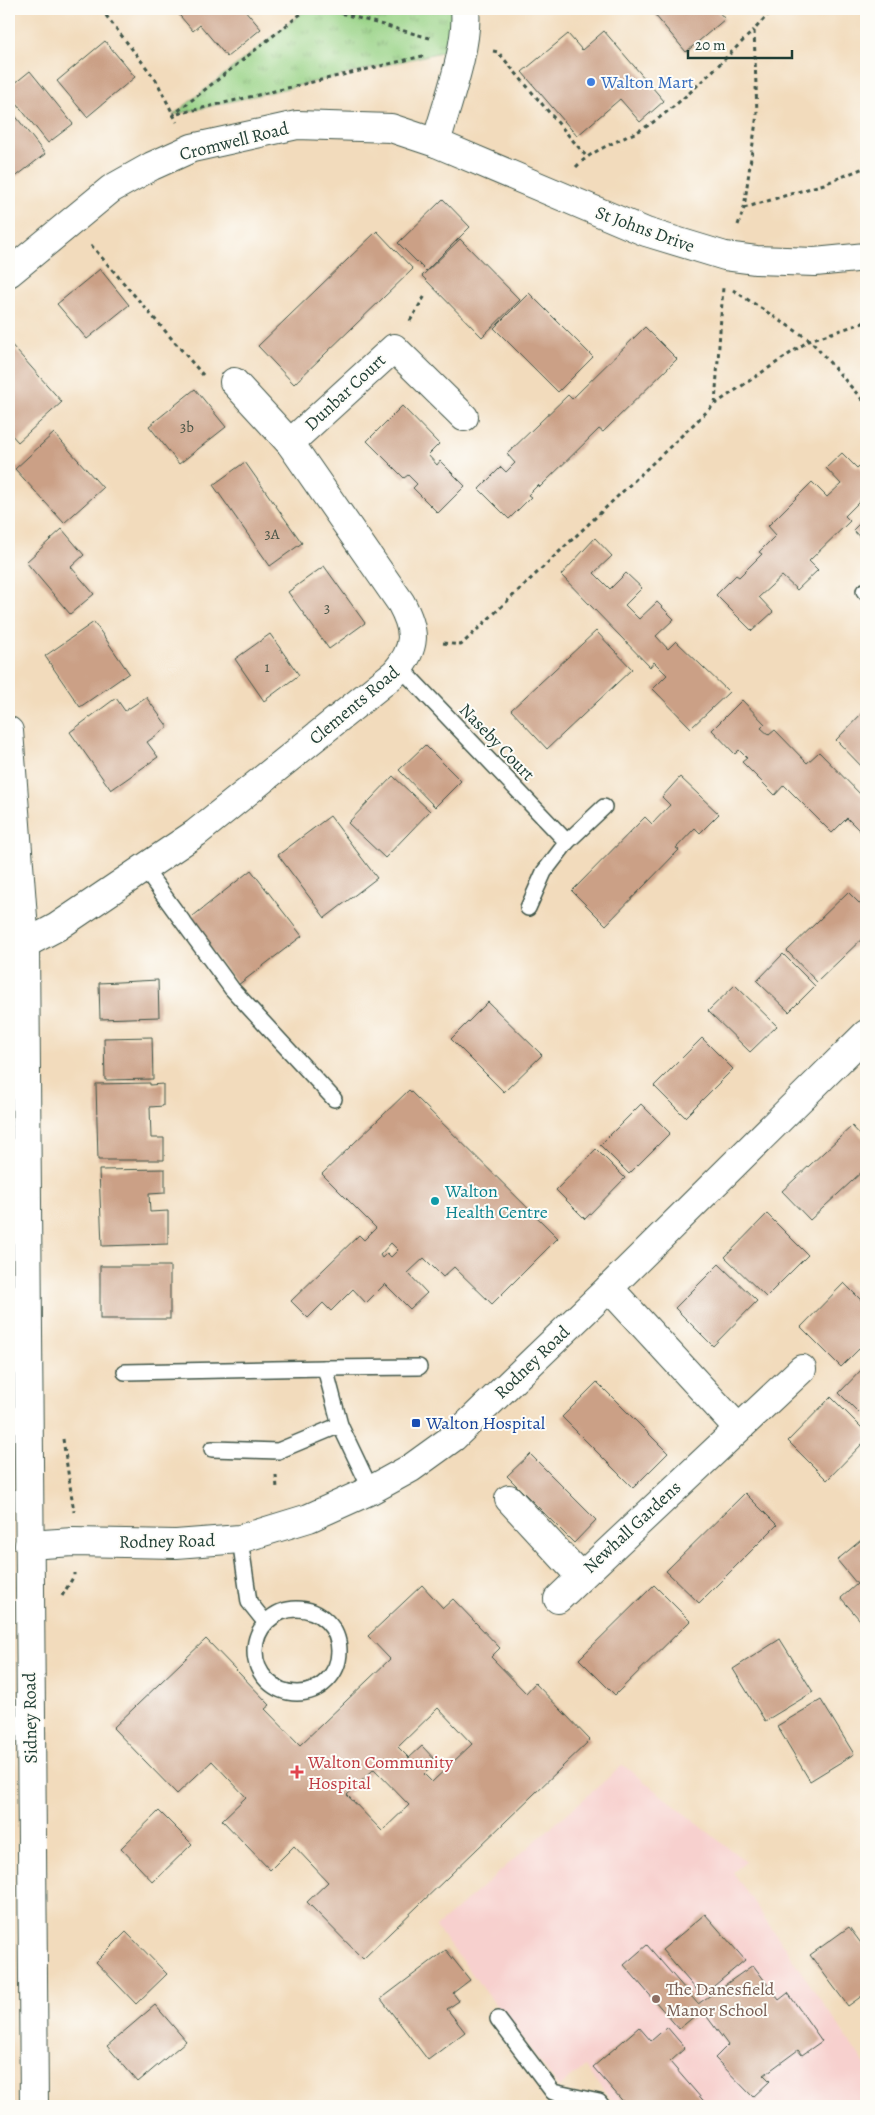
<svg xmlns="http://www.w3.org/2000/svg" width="875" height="2115" font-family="Alegreya,serif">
  <defs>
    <pattern id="grass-tufts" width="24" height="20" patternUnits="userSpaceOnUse" patternTransform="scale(1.25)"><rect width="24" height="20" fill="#99d387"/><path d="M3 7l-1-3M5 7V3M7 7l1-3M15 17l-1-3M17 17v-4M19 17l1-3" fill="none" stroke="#7cac6f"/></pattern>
  </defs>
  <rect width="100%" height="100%" fill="#fdfcf7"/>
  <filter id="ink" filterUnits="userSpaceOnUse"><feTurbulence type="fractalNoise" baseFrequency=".02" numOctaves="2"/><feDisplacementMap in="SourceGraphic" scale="10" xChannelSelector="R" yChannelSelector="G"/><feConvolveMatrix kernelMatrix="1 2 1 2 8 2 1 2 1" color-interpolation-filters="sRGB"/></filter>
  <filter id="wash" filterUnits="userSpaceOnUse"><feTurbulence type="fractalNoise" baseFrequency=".0096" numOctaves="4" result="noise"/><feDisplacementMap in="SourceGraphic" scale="20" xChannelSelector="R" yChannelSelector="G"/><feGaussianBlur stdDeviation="1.12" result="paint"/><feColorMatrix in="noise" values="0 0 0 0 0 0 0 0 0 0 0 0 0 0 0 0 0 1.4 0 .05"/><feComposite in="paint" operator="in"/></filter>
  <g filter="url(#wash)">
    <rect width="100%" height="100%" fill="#f2dbbc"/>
    <polygon fill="#f7d0ce" points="623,1765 746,1862 733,1872 866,2066 866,2102 861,2106 616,2106 585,2067 559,2087 436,1927"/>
    <polygon fill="url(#grass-tufts)" stroke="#5c885e" points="307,9 465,9 462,47 173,115"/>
    <g id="blocks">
      <g fill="#cba086" fill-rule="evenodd">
        <polygon points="174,9 244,9 261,29 227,57 200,25 193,31"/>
        <polygon points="650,9 716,9 725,19 686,52"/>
        <polygon points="604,31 664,101 640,122 620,99 577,136 522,72 568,34 582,50"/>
        <polygon points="105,41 135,77 87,117 57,81"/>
        <polygon points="30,71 73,124 48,143 9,94 9,88"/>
        <polygon points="14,114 45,154 9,182 9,118"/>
        <polygon points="443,199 470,227 426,271 398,243"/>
        <polygon points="377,231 413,269 294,384 258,346"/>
        <polygon points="460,239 520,300 482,337 422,276"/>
        <polygon points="100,269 129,305 87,339 57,304"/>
        <polygon points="529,293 593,357 558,392 494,328"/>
        <polygon points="645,327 677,359 603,432 599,429 540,487 538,485 528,495 531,497 509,519 479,489 501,467 506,472 515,463 507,454 568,395 572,399"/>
        <polygon points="9,342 62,402 18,442 9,432"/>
        <polygon points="195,389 226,427 179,464 149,426"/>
        <polygon points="402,406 439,444 428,455 437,465 440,461 465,486 438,513 413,488 417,484 408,475 404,478 367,441"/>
        <polygon points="54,433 103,488 64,523 15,469"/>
        <polygon points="842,453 857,468 859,466 866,474 866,495 845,516 850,521 809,561 818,570 797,590 782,576 759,597 773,612 752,631 716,595 736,575 739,577 762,554 759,552 776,535 768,526 812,482 827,497 841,484 826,468"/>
        <polygon points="245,462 302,543 270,566 213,485"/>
        <polygon points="866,517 866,544 853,530"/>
        <polygon points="62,529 84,555 71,567 94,594 70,614 26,562"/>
        <polygon points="595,538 612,556 594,573 610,589 626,573 642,588 625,605 639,619 657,602 674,619 656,636 668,649 676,641 729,692 691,728 653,689 667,675 654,662 650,667 561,575"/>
        <polygon points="324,566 365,623 329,649 288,592"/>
        <polygon points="94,622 129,673 80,707 45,656"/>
        <polygon points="596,631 632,669 547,749 511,710"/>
        <polygon points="270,634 299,675 264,701 235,659"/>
        <polygon points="146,697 168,727 147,742 158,757 111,790 70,732 116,698 125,711"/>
        <polygon points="742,700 765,724 761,728 769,735 775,730 807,763 819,752 866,800 866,837 847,818 832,833 784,785 775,795 742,762 747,758 739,750 735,754 712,730"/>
        <polygon points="866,709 866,771 836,740"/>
        <polygon points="425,745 461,781 435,807 399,770"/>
        <polygon points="393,776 430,811 385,858 348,823"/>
        <polygon points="680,777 719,814 700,833 695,828 676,848 679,850 606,925 572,891 645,817 652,824 670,805 662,797"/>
        <polygon points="330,816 377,878 325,918 278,855"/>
        <polygon points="251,870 302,936 238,985 188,920"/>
        <polygon points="848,892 866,910 866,935 817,982 787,951"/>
        <polygon points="783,954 815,986 789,1012 757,981"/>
        <polygon points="158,980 159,1017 100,1019 99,983"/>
        <polygon points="735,985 777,1026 750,1052 708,1011"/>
        <polygon points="488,1002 542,1055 504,1092 451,1039"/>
        <polygon points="152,1037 153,1079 105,1080 104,1038"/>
        <polygon points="702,1038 733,1069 685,1117 654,1086"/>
        <polygon points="150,1083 150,1085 163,1084 163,1106 150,1107 151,1138 164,1138 164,1160 98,1160 96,1084"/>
        <path d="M409,1090L558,1238L492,1304L454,1267L443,1277L424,1258L408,1273L427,1293L410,1309L385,1284L366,1303L353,1289L331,1311L323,1303L308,1318L291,1301L359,1235L364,1240L376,1228L322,1174ZM391,1243L398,1250L391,1257L387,1253L382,1258L380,1255Z"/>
        <polygon points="641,1104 670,1133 629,1174 600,1145"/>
        <polygon points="852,1126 866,1141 866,1168 810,1220 782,1191"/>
        <polygon points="596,1149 625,1178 585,1219 556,1190"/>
        <polygon points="165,1169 165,1193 149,1194 150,1212 168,1211 168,1244 102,1246 99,1170"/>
        <polygon points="767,1214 808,1255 766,1297 725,1257"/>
        <polygon points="719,1264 757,1301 713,1346 675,1308"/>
        <rect x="100" y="1266" width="70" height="53"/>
        <polygon points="844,1283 866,1305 866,1342 841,1367 801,1327"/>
        <polygon points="866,1365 866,1420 839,1393"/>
        <polygon points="597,1382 668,1453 633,1488 562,1417"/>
        <polygon points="831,1397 866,1432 866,1440 827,1480 788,1441"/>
        <polygon points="530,1454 596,1520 574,1543 507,1476"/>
        <polygon points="745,1493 777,1525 699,1603 666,1571"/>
        <polygon points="866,1536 866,1627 841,1598 857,1584 837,1560"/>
        <path d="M422,1585L443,1608L453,1599L500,1648L491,1657L526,1693L535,1683L590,1740L363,1959L307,1902L328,1882L294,1846L270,1870L222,1820L246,1797L212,1761L177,1794L113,1728L206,1639L270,1705L265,1709L300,1745L390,1659L368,1636ZM438,1708L472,1744L432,1782L424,1774L437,1762L422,1746L409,1758L398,1747ZM374,1769L409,1805L382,1831L347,1795Z"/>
        <polygon points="654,1585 690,1621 615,1695 579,1659"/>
        <polygon points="780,1639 813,1692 765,1721 733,1669"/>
        <polygon points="821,1700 854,1754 810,1781 777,1726"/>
        <polygon points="159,1811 192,1844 153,1882 121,1848"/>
        <polygon points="705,1914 745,1960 702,1996 662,1950"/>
        <polygon points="849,1927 866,1950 866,1993 848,2006 810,1955"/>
        <polygon points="126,1932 167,1974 136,2004 96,1962"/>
        <polygon points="647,1945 698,2004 753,1965 779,2000 788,1993 822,2041 802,2055 798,2050 764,2075 770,2081 753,2097 715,2058 728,2045 702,2010 679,2029 624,1965"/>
        <polygon points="446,1950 470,1980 453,1993 459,2001 447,2009 465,2032 428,2060 381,1999"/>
        <polygon points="155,2005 186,2041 138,2082 107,2046"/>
        <polygon points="639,2027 651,2041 667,2027 685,2048 670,2062 708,2106 627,2106 593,2067"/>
      </g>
    </g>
  </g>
  <g filter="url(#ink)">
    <use href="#blocks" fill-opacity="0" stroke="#3f5548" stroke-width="1"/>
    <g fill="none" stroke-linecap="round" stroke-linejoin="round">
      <defs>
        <g id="service">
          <polyline points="864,591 866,593"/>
          <polyline points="400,667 567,842 604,807"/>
          <polyline points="143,867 232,989 334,1099"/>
          <polyline points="528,908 544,872 567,842"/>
          <polyline points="325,1368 419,1367"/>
          <polyline points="125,1372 325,1368 340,1425"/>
          <polyline points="212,1449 278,1451 340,1425 371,1490"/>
          <polyline points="240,1539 249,1602 265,1622"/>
          <circle cx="297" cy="1651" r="42"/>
          <polyline points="498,2019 553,2092 599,2102 602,2106"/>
        </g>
        <g id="minor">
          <path d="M436,143C446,106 469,46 465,9"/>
          <polyline points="9,273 111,189 152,166 192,148 297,125 391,128 436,143 646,232 725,256 756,260 815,262 866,257"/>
          <polyline points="290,443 394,348 464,417"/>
          <polyline points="9,731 25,944 34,2106"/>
          <path d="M25,944L57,927L196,833L395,673C417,647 416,631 401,603L290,443L234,382"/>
          <polyline points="609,1288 738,1428"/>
          <polyline points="509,1499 581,1577 802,1369"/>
          <polyline points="29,1545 73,1542 176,1544 240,1539 309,1518 371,1490 411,1468 454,1437 609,1288 866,1034"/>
          <polyline points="558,1599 581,1577"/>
        </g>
      </defs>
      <use href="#service" stroke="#3f5548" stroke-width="18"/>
      <use href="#minor" stroke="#3f5548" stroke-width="30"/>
      <g stroke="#3f5548" stroke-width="3" stroke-dasharray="4 4" stroke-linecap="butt">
        <polyline points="101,9 156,80 177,122"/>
        <polyline points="307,9 173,115 427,55"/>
        <polyline points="326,9 433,39"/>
        <polyline points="493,51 498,52 586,156"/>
        <path d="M576,167C597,145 627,140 652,123C689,97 721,62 754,30"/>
        <polyline points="744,208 824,184 866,167"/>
        <polyline points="738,225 744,208 757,114 754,30 773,9"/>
        <polyline points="91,245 203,375"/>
        <polyline points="733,290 810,340 866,404"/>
        <polyline points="410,321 426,294"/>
        <polyline points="715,404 723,287"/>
        <polyline points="443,643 461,645 715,404 810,340 866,322"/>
        <polyline points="63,1439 74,1512"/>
        <polyline points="276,1475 277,1489"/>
        <polyline points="62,1596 74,1576 74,1573"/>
      </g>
      <use href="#service" stroke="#fff" stroke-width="15"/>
      <use href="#minor" stroke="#fff" stroke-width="28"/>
    </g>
  </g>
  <circle fill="#3f7fe0" stroke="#fdfcf7" stroke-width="2" cx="591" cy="82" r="5"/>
  <circle fill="#0f9aa8" stroke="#fdfcf7" stroke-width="2" cx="435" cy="1201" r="5"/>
  <rect fill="#1a4fb4" stroke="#fdfcf7" stroke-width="2" x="411" y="1418" width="10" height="10" rx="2.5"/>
  <path fill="#e0444e" stroke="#fdfcf7" stroke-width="2" d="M294.5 1764.5h5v5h5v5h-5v5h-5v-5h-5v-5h5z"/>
  <circle fill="#8d6e63" stroke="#fdfcf7" stroke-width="2" cx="656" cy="1999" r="5"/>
  <g text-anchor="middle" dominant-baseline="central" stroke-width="4" stroke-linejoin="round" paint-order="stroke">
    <g font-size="15" fill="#4a5648">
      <text x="187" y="427">3b</text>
      <text x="272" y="534">3A</text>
      <text x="327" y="608">3</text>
      <text x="267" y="667">1</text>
    </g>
    <g font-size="18" fill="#366cbe" stroke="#fdfcf7" text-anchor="start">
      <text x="601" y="82">Walton Mart</text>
    </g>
    <g font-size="18" fill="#1f3d34" stroke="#fdfcf7">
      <text transform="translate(234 141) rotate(-14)">Cromwell Road</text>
      <text transform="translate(645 229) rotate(20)">St Johns Drive</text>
      <text transform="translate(345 392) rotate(-43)">Dunbar Court</text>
      <text transform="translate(354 705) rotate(-40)">Clements Road</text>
      <text transform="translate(497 742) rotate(46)">Naseby Court</text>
      <text transform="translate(532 1362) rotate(-44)">Rodney Road</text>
      <text transform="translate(632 1527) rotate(-43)">Newhall Gardens</text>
      <text transform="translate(167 1541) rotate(-1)">Rodney Road</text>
      <text transform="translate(30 1718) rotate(-91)">Sidney Road</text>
    </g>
    <g font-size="18" fill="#0d838f" stroke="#fdfcf7" text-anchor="start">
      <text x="445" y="1191">Walton<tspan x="445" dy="21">Health Centre</tspan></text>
    </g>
    <g font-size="18" fill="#164399" stroke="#fdfcf7" text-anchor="start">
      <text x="426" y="1423">Walton Hospital</text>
    </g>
    <g font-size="18" fill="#be3a42" stroke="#fdfcf7" text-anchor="start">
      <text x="308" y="1762">Walton Community<tspan x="308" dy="21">Hospital</tspan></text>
    </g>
    <g font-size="18" fill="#785e54" stroke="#fdfcf7" text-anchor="start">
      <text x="666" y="1989">The Danesfield<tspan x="666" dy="21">Manor School</tspan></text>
    </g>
  </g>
  <rect width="875" height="2115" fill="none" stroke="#fdfcf7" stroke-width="30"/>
  <path d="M688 50v8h104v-8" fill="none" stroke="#1f3d34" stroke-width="2.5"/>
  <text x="695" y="50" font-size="15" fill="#1f3d34" stroke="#fdfcf7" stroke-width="4" paint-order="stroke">20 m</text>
</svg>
